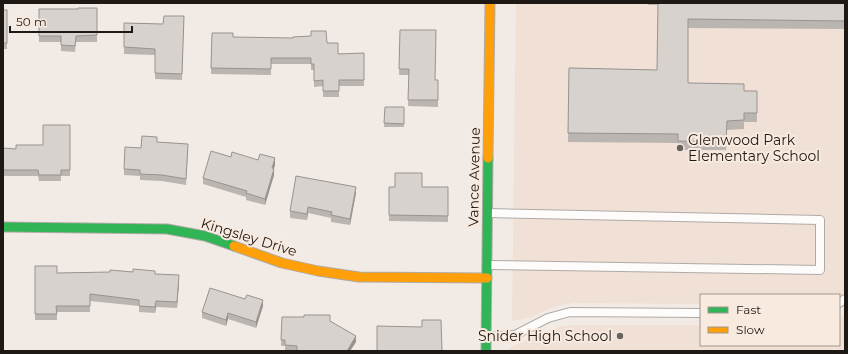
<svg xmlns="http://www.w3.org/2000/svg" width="848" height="354" font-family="Montserrat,sans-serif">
  <rect width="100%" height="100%" fill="#f2ebe5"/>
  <g fill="#f0e0d5">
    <polygon points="516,3 845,3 845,292 839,296 701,295 701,304 573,303 550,308 532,317 512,321"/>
    <polygon points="845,314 845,351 509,351 509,348 561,326 574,325 701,325 701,345 839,345 839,317"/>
  </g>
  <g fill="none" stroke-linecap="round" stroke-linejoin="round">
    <defs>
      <g id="lane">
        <polyline points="488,213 820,220 820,270 489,265"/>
        <polyline points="839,303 845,299"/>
        <polyline points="487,337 515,335 548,318 570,312 701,313"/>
      </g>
      <g id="fast">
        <polyline points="3,227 167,229 205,236 234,246"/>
        <polyline points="486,351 488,158"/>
      </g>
      <g id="slow">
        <polyline points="488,158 490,3"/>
        <polyline points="234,246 282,263 318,271 359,277 487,278"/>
      </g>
    </defs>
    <use href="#lane" stroke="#b0aaa6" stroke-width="10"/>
    <use href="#fast" stroke="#b0aaa6" stroke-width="11"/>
    <use href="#slow" stroke="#b0aaa6" stroke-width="11"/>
    <use href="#lane" stroke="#fdfcfb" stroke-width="8"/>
    <use href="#fast" stroke="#30b455" stroke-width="9"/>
    <use href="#slow" stroke="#ff9f0a" stroke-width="9"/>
  </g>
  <g fill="#bab5b1">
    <polygon points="648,3 845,3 845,29 688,28 688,83 744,91 757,91 757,122 744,122 744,129 727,130 726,150 678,150 678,143 568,142 569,68 657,70 658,5 648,5"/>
    <polygon points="97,8 97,42 76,42 75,52 61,51 61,42 39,42 39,9 78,9"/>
    <rect x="3" y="10" width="4" height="39"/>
    <polygon points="184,16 182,80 155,79 155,55 124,54 124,23 163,24"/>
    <polygon points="400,30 435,80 438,80 438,107 408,106 409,75 399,75"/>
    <polygon points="212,33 233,37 327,43 338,54 364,53 364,86 339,86 339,97 323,97 323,86 314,87 314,70 311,70 311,64 271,64 271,75 211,74"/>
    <polygon points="385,107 404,107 404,127 384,127"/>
    <polygon points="70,125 70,176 61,176 61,181 39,181 38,176 3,176 3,148 16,149 43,145"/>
    <polygon points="157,142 188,150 186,185 162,181 140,180 140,176 124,175 124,169 141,148"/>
    <polygon points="275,165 274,169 274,175 265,205 246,200 246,197 203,184 203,178"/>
    <polygon points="389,187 448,187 448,222 389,221"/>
    <polygon points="356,193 350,225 331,222 331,218 308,213 307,220 290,218 290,211"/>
    <polygon points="35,266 57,273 155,274 179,282 177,308 156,307 155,313 139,312 139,306 90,301 90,312 57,312 57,320 35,320"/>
    <polygon points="263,306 256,328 228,319 226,326 202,318 202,312"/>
    <polygon points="330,321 356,342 350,351 285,351 285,346 281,346 281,340"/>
  </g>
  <g fill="#979390">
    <polygon points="275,158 275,165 272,174 272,168"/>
    <polygon points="274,169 274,175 265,205 265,199"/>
    <polygon points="356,187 356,193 350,225 350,219"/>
    <polygon points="308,207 308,213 307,220 307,214"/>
    <polygon points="179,275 179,282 177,308 177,302"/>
    <polygon points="263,300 263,306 256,328 256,322"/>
    <polygon points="156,301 156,307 155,313 155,307"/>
    <polygon points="228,313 228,319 226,326 226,320"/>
    <polygon points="356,336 356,342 350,351 347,351"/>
  </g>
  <g fill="#d8d2ce" stroke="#979390">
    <polygon points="658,3 845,3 845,21 688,19 688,83 744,84 744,91 757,91 757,113 744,113 744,120 727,121 726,142 678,141 678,134 568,133 569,68 657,70"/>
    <polygon points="78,8 97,8 97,35 76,36 75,46 61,45 61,36 39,36 39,9 78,9"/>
    <rect x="3" y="10" width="4" height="33"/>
    <polygon points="164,16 184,16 182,74 155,73 155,49 124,47 124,23 163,24"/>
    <polygon points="400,30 436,30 435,80 438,80 438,100 408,100 409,69 399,69"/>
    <polygon points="311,31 326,31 327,43 338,43 338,54 364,53 364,80 339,80 339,91 323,91 323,80 314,81 314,64 311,64 311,58 271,58 271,69 211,68 212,33 233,33 233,37 293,38 293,37 311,36"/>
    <polygon points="385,107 404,107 404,124 384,123"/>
    <polygon points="43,125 70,125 70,170 61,170 61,175 39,175 38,170 3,170 3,148 16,149 16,145 43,145"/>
    <polygon points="142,136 157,137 157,142 188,144 186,179 162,175 140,174 140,170 124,169 125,147 141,148"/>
    <polygon points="211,151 231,157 232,152 258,160 260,154 275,158 272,168 274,169 265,199 246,193 247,191 203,178"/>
    <polygon points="395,173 422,173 422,187 448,187 448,216 389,215 389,187 395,187"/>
    <polygon points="296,176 356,187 350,219 331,215 332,212 308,207 307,214 290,211"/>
    <polygon points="35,266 57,266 57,273 110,272 110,270 133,272 133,269 155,271 155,274 179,275 177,302 156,301 155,307 139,306 139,300 90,294 90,306 56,306 57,314 35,314"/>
    <polygon points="210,288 245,299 247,295 263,300 256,322 228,313 226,320 202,312"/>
    <polygon points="304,315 330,315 330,321 356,336 347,351 297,351 297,346 285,345 285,340 281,340 282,317 304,317"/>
    <polygon points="422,320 441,320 442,351 377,351 377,326 422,327"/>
  </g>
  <g fill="#68625e" stroke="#f8eadf" stroke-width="1.5">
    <circle cx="680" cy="148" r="4"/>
    <circle cx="620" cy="336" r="4"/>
  </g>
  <g text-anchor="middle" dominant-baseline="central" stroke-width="4" stroke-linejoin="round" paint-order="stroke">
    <g font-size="14" fill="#1e1915" stroke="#f8eadf" text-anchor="start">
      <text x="688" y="140">Glenwood Park<tspan x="688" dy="16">Elementary School</tspan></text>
      <text x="612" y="336" text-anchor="end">Snider High School</text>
    </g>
    <g font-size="14" fill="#1e1915" stroke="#f8eadf">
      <text transform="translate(474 177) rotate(-89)">Vance Avenue</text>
      <text transform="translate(249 237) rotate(17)">Kingsley Drive</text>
    </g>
  </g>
  <rect width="848" height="354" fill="none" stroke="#1e1915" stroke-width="8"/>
  <rect x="700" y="294" width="140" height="52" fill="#f8eadf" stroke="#a1968e"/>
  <rect x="708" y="307" width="20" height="6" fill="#30b455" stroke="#a1968e"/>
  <text x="736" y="314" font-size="12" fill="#1e1915">Fast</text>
  <rect x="708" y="327" width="20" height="6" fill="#ff9f0a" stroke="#a1968e"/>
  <text x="736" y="334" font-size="12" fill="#1e1915">Slow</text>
  <path d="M10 26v6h122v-6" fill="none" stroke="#1e1915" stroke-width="2"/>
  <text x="16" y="26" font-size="12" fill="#1e1915" stroke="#f8eadf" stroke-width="3" paint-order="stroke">50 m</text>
</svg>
